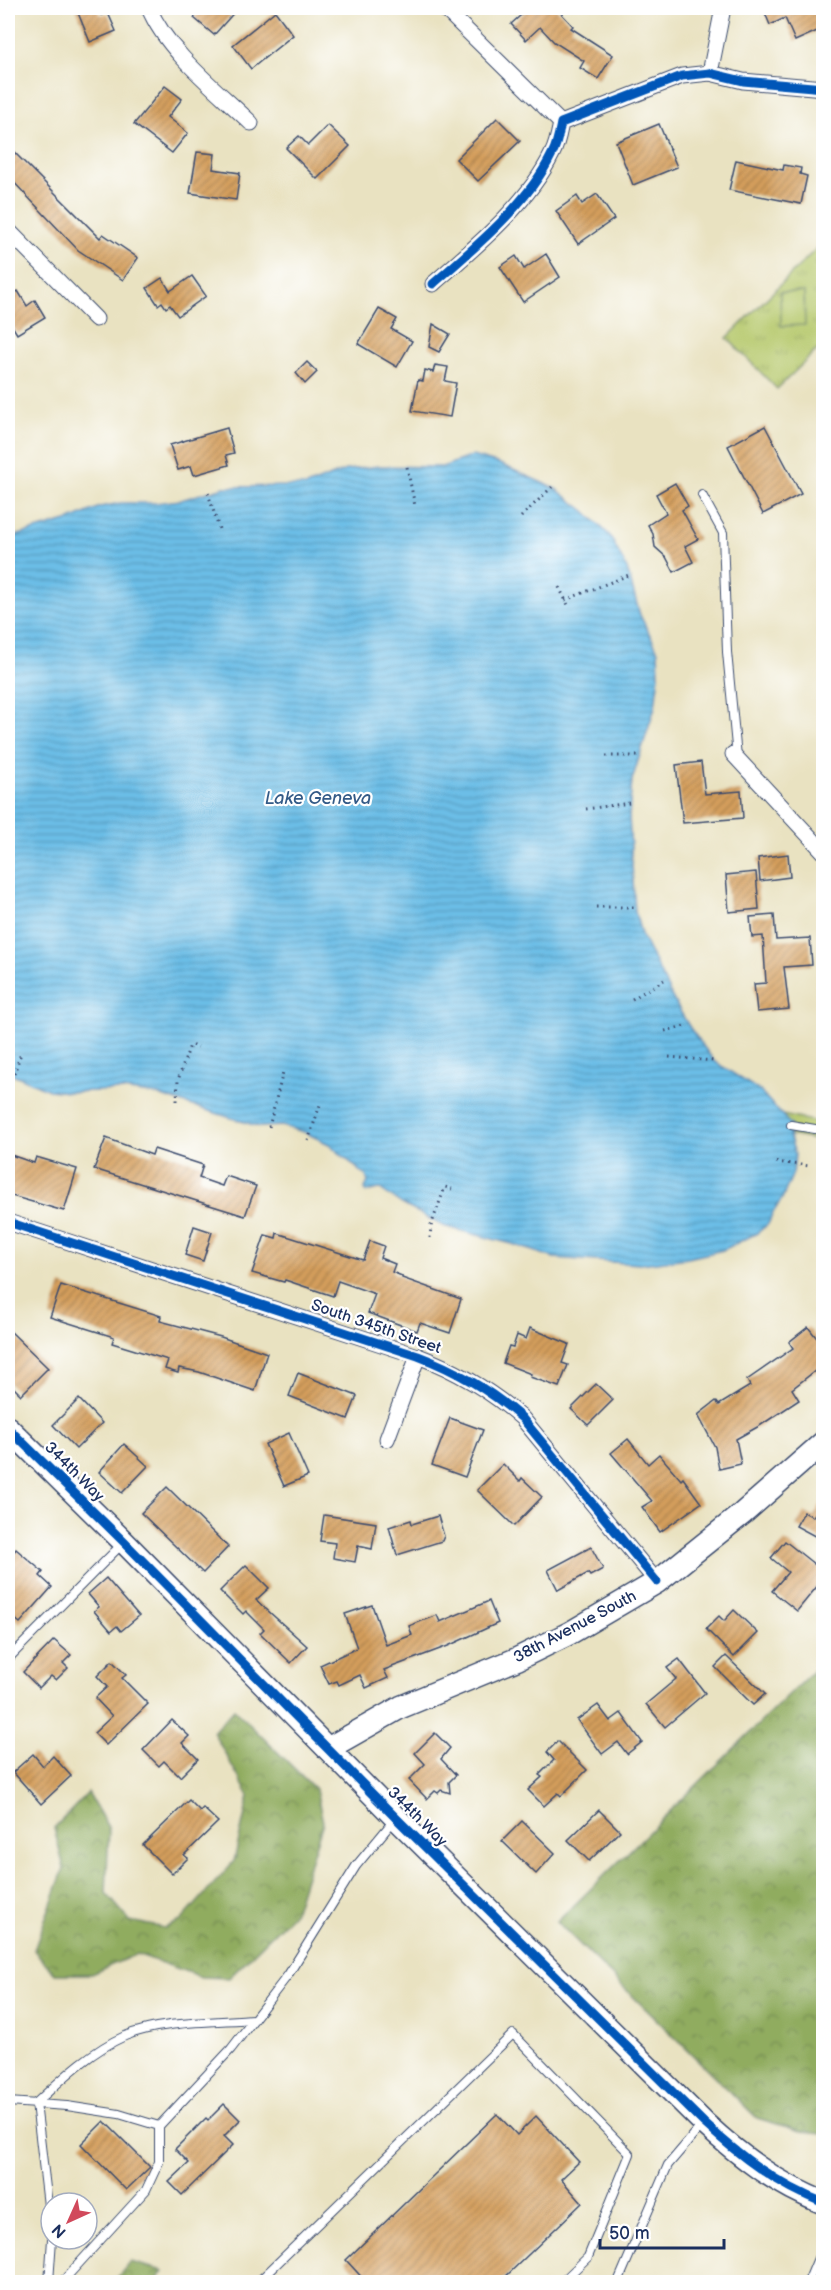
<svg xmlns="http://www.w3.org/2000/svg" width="831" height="2290" font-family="'Balsamiq Sans',sans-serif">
  <defs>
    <pattern id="forest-crowns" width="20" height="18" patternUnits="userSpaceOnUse" patternTransform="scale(1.5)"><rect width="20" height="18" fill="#90ac5f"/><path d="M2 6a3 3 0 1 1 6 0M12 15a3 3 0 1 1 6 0" fill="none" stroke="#758c52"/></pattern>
    <pattern id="park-tufts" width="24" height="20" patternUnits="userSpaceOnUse" patternTransform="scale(1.5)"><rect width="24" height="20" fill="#b5c86b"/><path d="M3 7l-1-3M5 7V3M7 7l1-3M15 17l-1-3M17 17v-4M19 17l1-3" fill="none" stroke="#9bac5f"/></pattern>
    <pattern id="water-rules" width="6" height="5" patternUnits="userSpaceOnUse" patternTransform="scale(1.5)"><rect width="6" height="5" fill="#6cbee7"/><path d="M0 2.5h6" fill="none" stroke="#589bbe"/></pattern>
    <pattern id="building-hatch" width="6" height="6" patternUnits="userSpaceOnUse" patternTransform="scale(1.5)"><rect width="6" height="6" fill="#d49e5b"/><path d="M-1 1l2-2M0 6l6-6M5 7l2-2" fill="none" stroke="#ab814e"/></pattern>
  </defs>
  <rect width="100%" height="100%" fill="#fff"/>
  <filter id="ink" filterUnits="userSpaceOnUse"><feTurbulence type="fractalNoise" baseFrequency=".0167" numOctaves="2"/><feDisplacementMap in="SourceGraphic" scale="12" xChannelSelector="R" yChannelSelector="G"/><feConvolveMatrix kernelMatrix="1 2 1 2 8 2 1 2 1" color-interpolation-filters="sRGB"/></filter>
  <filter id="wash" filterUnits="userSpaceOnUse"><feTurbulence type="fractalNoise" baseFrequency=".008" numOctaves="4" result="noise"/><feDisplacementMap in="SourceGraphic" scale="24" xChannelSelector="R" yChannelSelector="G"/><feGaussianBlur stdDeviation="1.35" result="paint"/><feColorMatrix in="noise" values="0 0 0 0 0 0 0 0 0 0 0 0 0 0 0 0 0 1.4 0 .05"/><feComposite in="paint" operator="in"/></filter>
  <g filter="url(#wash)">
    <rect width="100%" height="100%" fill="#e9e2c1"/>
    <g fill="url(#forest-crowns)" stroke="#566e5e" stroke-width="1.5">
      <polygon points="823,1661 823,2133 801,2131 757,2118 557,1922"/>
      <polygon points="234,1709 316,1790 323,1822 294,1913 229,1978 201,1977 137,1954 91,1974 55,1974 34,1950 64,1868 54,1828 88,1793 109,1829 106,1893 130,1921 165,1928 181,1921 234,1861 249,1796 213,1732"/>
      <polygon points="130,2262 163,2271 156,2282 114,2282"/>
    </g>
    <g fill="url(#park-tufts)" stroke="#687c64" stroke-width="1.5">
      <polygon points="823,242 823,348 816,351 777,389 727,338"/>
      <polygon points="782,1115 823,1123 823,1141 789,1135"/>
    </g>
    <polygon fill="#b5c86b" stroke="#687c64" stroke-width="1.5" points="780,292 804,292 805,325 781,326"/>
    <polygon fill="url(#water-rules)" stroke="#4476a2" stroke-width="1.5" points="472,456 500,464 556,489 585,511 610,536 627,569 640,615 658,651 659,675 655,707 632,780 629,817 635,912 641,934 673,999 690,1028 714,1061 760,1091 791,1125 789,1135 795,1154 793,1173 782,1199 774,1211 768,1224 757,1233 723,1250 688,1258 640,1264 554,1258 512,1244 443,1226 402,1204 380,1189 366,1192 365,1188 368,1182 366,1176 329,1144 304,1132 282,1126 260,1127 158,1095 122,1090 68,1092 49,1090 8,1072 8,538 70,520 100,507 121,503 155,503 181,500 224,487 306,486 346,470 379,466 442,467"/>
    <g id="blocks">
      <g fill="url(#building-hatch)">
        <polygon points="76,8 98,8 101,15 108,13 116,31 90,42"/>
        <polygon points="202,8 238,8 214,35 194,18"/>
        <polygon points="529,8 556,8 573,26 571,28 613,55 598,79 580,68 584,61 554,42 540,27 526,40 511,24"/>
        <polygon points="763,8 824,8 824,28 795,41 785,18 770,25"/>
        <polygon points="275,11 293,35 251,69 233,45"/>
        <polygon points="165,86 182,99 168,117 188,133 172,153 134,124"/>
        <polygon points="497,118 520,141 478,181 456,159"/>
        <polygon points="659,124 677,167 633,185 616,142"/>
        <polygon points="328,125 350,146 317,179 286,148 299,136 308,145"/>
        <polygon points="8,146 100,238 103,234 138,258 123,280 78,250 8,176"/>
        <polygon points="197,152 215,154 213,169 240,173 236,200 190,193"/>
        <polygon points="736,160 783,170 784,165 801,168 800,174 807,176 801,204 729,190"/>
        <polygon points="597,194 614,219 578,244 556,211 577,196 582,204"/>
        <polygon points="546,254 560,277 523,302 500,267 516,256 524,269"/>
        <polygon points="192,276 206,296 178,316 170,305 166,308 162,302 158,305 147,288 162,278 170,291"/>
        <polygon points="18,291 27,306 35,300 45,317 17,334 8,319 8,298"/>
        <polygon points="379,309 397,319 391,329 412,341 397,367 358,344"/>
        <polygon points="433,324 450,334 439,352 429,347"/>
        <polygon points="307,362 317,372 305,384 296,373"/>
        <polygon points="435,365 448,367 445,381 456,383 450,417 412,411 418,380 423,381 425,370 433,372"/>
        <polygon points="765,426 801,494 763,514 728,446"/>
        <polygon points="227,428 234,453 226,455 229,465 194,475 191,466 178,470 170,445"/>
        <polygon points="675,483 688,506 682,510 698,539 685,546 693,562 674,572 666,557 655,547 653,534 648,525 666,513 656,494"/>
        <polygon points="701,762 705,794 741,791 743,818 683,823 676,765"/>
        <polygon points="788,854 790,877 760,881 758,858"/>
        <polygon points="756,872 759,909 729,912 726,875"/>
        <polygon points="774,915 776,940 810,938 812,965 784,967 789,1009 757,1012 754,984 766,983 763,936 752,937 750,917"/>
        <polygon points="106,1138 152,1155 154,1149 203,1165 199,1178 222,1186 226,1176 256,1186 245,1216 94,1169"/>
        <polygon points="8,1154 34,1163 36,1157 77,1169 64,1211 8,1195"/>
        <polygon points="194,1226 212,1232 203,1261 185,1255"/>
        <polygon points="277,1233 363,1260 370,1241 384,1246 380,1258 395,1264 392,1272 402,1276 402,1278 461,1299 450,1333 420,1323 417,1331 368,1313 375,1294 338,1281 333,1296 285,1280 284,1282 252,1273 265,1235 276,1238"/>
        <polygon points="61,1285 161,1316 160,1321 221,1337 267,1353 255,1391 199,1372 179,1368 178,1373 165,1369 168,1360 112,1343 114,1337 50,1317"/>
        <polygon points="808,1327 824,1347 824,1376 815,1371 792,1389 799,1400 761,1425 736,1439 741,1464 719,1469 715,1447 698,1415 716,1401 719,1405 750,1386 747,1380 793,1348 789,1342"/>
        <polygon points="530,1328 569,1344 562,1363 568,1365 559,1387 530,1377 531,1374 503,1363 509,1346 513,1347 517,1335 526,1339"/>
        <polygon points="8,1329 48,1368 21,1395 8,1382"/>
        <polygon points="298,1373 357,1396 348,1419 289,1396"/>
        <polygon points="596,1384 613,1400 588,1425 571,1409"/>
        <polygon points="79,1399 102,1423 76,1449 53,1425"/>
        <polygon points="450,1418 483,1430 465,1477 432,1465"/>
        <polygon points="289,1433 308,1476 284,1486 265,1444"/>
        <polygon points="628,1439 648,1464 659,1454 681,1480 683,1478 701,1503 660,1532 642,1507 652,1501 611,1453"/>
        <polygon points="124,1444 148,1466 122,1493 99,1472"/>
        <polygon points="503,1464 520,1481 522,1478 542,1497 514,1526 477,1490"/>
        <polygon points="167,1487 228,1547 203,1573 141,1513"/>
        <polygon points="824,1499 824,1541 796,1526 804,1512 813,1517"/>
        <polygon points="324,1515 376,1523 372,1549 358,1546 355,1562 333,1558 335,1543 320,1541"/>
        <polygon points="438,1516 444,1536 442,1541 397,1555 389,1527 411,1520 412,1524"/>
        <polygon points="785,1541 824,1572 824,1578 797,1611 772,1591 788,1572 771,1558"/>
        <polygon points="591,1547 603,1569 590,1576 588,1573 558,1590 548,1570"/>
        <polygon points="16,1549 43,1572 40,1576 52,1587 20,1623 8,1613 8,1559"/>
        <polygon points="246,1565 269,1588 256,1600 307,1646 291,1663 260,1633 264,1629 246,1611 243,1614 220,1591"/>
        <polygon points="106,1578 139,1616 121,1631 117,1626 111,1631 94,1611 99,1607 88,1594"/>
        <polygon points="489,1601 498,1623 448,1646 384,1670 388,1678 366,1688 360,1675 339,1685 337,1681 329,1684 320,1665 357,1648 345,1614 372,1605 386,1645 412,1635 409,1626 437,1615 440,1622"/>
        <polygon points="734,1610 758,1633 734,1657 706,1629 719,1616 724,1621"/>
        <polygon points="54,1640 71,1655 63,1663 68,1668 56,1680 51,1676 39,1688 23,1672"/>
        <polygon points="726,1656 765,1694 753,1705 715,1667"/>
        <polygon points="679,1659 705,1693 665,1727 646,1704 676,1679 667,1668"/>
        <polygon points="112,1661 126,1675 122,1678 148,1704 106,1745 94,1733 112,1716 95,1698 107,1687 97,1676"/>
        <polygon points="598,1705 610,1721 621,1713 642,1742 627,1754 618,1742 602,1754 577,1720"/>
        <polygon points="172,1720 189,1736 182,1743 198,1759 180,1777 164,1761 159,1766 143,1750"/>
        <polygon points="435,1733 450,1748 441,1759 456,1775 449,1782 450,1793 441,1790 438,1793 435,1791 427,1799 409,1780 425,1764 415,1753"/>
        <polygon points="558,1741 587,1770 561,1796 558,1793 544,1806 528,1790 542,1777 539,1775 554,1760 547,1752"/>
        <polygon points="33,1754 43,1766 53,1756 71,1776 41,1804 13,1772"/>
        <polygon points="189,1800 200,1811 203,1808 218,1822 184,1855 188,1858 172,1874 143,1845"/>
        <polygon points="599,1810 620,1831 589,1861 568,1840"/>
        <polygon points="522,1821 555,1853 536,1874 502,1841"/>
        <polygon points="224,2104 240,2120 224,2136 233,2145 182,2195 169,2182 189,2163 175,2149 206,2118 208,2120"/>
        <polygon points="497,2114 517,2135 536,2116 579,2162 561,2179 582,2203 499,2283 367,2283 346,2260"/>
        <polygon points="104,2121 150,2167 126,2190 81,2144"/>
      </g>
    </g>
  </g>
  <g filter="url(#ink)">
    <use href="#blocks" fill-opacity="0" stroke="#3a4a6d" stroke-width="1.5"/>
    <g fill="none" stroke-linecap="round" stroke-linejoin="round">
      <defs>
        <g id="lane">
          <polyline points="702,495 723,533 727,652 737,757"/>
          <polyline points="791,1125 815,1129"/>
          <polyline points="8,1659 123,1543"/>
          <polyline points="8,2102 67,2106 119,2114 159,2126 231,2049 288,1975 356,1866 395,1819"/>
          <path d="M36,2103C63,2078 91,2051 125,2036C161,2021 216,2022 254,2019"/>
          <polyline points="36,2103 51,2231"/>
          <polyline points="49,2282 52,2239"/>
          <polyline points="62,2282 146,2190 159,2162 159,2126"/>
          <polyline points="258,2282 513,2034 630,2154 588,2257 562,2282"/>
          <polyline points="618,2282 668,2165 703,2124"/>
          <polyline points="808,2282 824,2244"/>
        </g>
        <g id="street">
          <path d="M149,8C167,52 217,90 251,123"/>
          <polyline points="444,8 561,123"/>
          <polyline points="710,73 723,8"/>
          <polyline points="8,230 96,319"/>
          <path d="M433,284C474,248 528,204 552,154C557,145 559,133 561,123L682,76L710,73L743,81L824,88"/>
          <polyline points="733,754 824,852"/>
          <path d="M8,1222L418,1356C458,1371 490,1390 522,1418L657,1582"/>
          <polyline points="387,1439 418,1356"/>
        </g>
        <g id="secondary">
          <path d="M8,1428L124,1542L396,1818L704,2123C741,2157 776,2184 824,2203"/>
          <polyline points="329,1748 401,1707 517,1659 570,1633 657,1582 742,1514 824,1442"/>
        </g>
      </defs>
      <use href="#lane" stroke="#3a4a6d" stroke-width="10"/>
      <use href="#street" stroke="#3a4a6d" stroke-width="17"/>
      <use href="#secondary" stroke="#3a4a6d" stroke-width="25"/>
      <g stroke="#3a4a6d" stroke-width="3" stroke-dasharray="1.5 4.5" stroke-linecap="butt">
        <polyline points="407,467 415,506"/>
        <polyline points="208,493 219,529"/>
        <polyline points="521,517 552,487"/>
        <polyline points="559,587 569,607"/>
        <polyline points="565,600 629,575"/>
        <polyline points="606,756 640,756"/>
        <polyline points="586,809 630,803"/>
        <polyline points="596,907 634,907"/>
        <polyline points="632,999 664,980"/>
        <polyline points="665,1031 688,1025"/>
        <polyline points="669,1057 714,1061"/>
        <polyline points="14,1074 21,1053"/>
        <polyline points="177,1101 178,1080 190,1045 198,1047"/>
        <polyline points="269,1127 283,1072"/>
        <polyline points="308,1141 320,1105"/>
        <polyline points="776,1162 809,1166"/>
        <polyline points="430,1238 431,1226 445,1187 452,1189"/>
      </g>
      <use href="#lane" stroke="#fff" stroke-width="8"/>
      <use href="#street" stroke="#fff" stroke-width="15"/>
      <use href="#secondary" stroke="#fff" stroke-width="22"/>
      <defs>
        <g id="cycleway">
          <path d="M433,284C474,248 528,204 552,154C557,145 559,133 561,123L682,76L710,73L743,81L824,88"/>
          <path d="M8,1222L418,1356C458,1371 490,1390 522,1418L657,1582"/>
          <path d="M8,1428L124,1542L396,1818L704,2123C741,2157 776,2184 824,2203"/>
        </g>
      </defs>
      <use href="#cycleway" stroke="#fff" stroke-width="13"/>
      <use href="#cycleway" stroke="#0057b8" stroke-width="9"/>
    </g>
  </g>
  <g text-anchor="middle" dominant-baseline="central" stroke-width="4.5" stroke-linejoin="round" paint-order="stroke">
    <g font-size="16" fill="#1b2f5e" stroke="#fff">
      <text transform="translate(376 1327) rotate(19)">South 345th Street</text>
      <text transform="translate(74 1472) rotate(45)">344th Way</text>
      <text transform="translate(575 1627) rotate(-28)">38th Avenue South</text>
      <text transform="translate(417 1817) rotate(45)">344th Way</text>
    </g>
    <g font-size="18" font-style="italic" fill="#335a87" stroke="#fff">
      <text x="318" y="798">Lake Geneva</text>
    </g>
  </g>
  <rect width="831" height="2290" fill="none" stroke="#fff" stroke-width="30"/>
  <g transform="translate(69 2221) rotate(225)"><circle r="28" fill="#ffffff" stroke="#a4acbf" stroke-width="1.5"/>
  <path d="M0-4.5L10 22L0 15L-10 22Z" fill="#d1495b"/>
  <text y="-9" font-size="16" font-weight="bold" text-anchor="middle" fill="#1b2f5e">N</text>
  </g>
  <path d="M600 2239v9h124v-9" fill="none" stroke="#1b2f5e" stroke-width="3"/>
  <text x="609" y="2239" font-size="18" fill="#1b2f5e" stroke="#ffffff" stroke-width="4.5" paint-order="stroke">50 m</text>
</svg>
